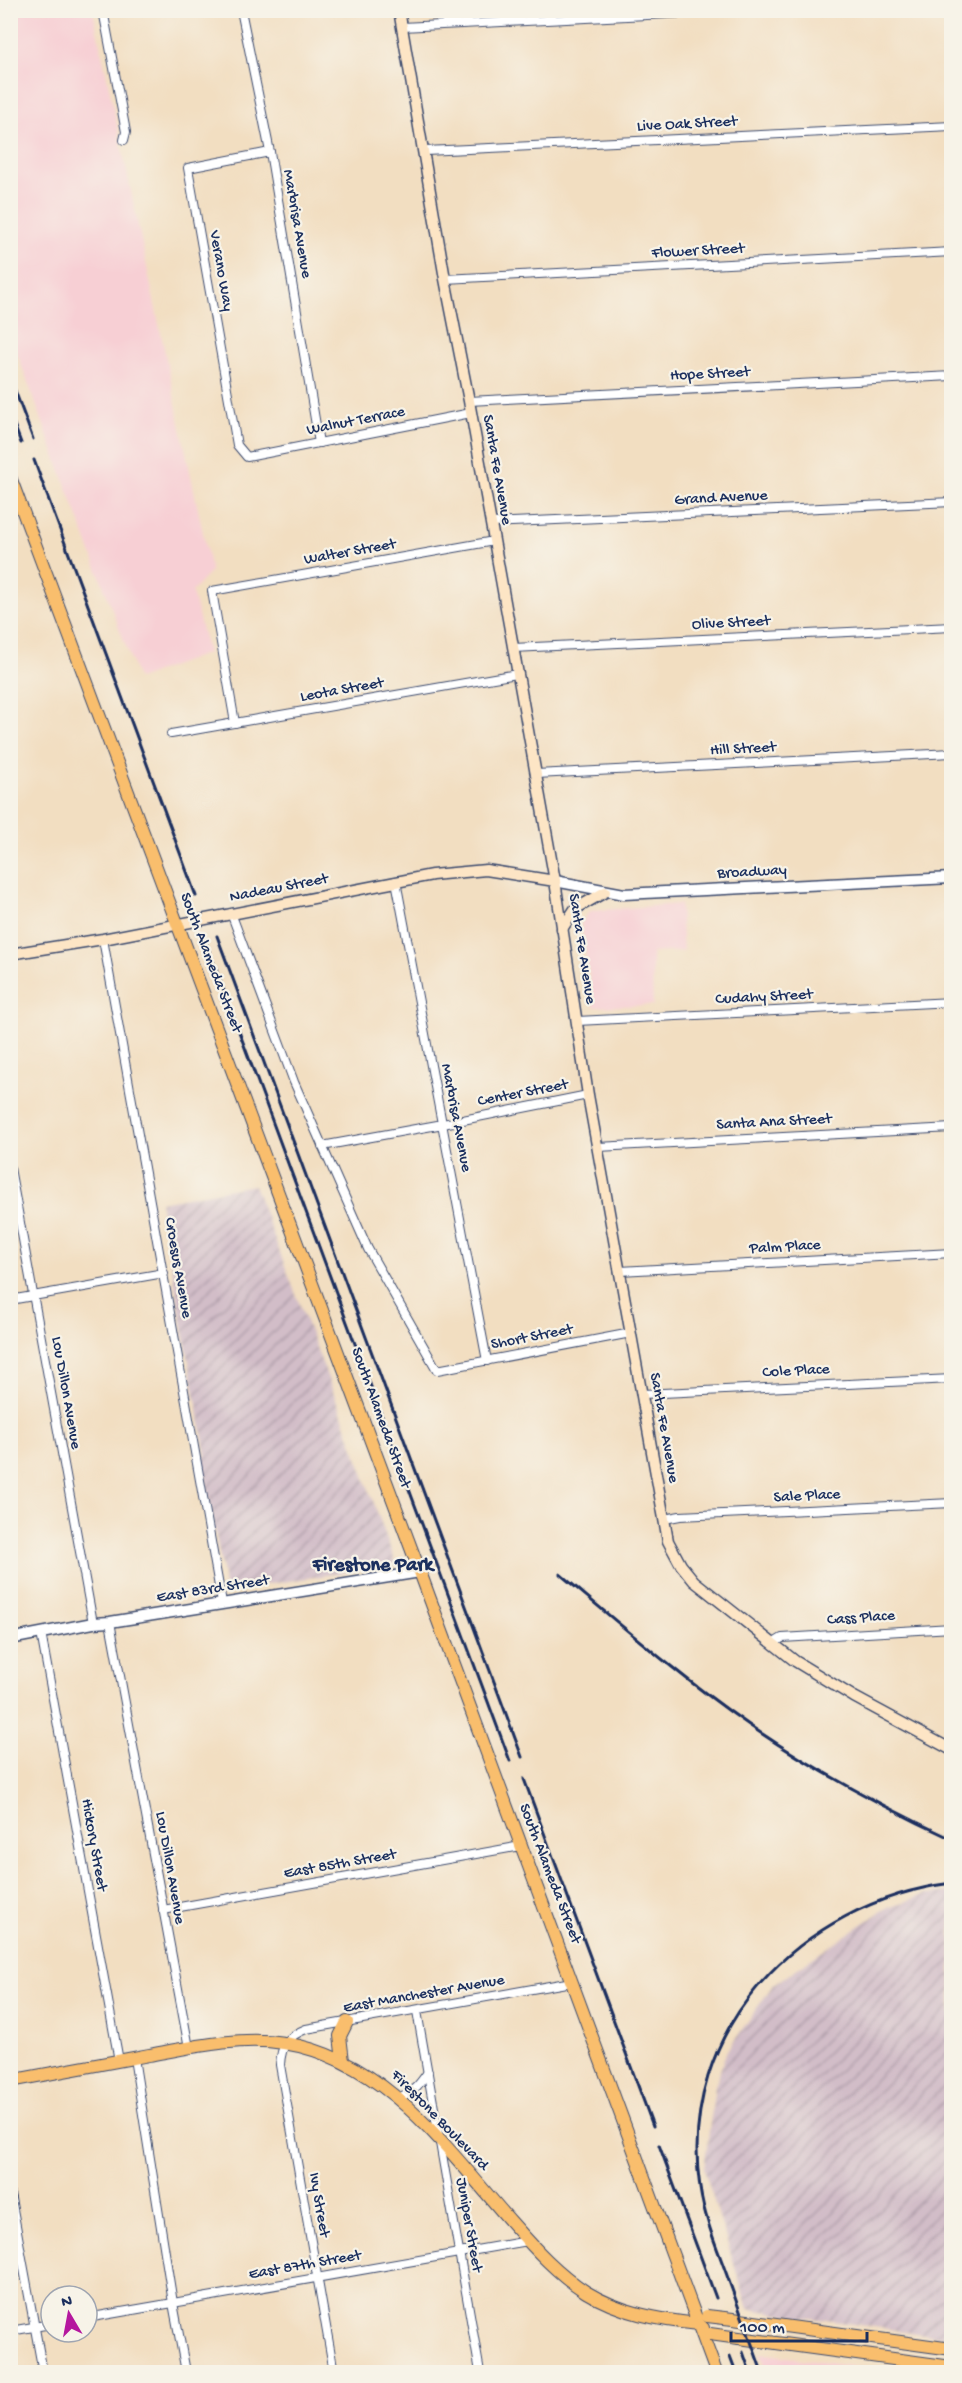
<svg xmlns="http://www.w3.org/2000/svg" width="962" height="2383" font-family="'Gochi Hand',sans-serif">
  <defs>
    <pattern id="industrial-furrows" width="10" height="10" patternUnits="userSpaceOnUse" patternTransform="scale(1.5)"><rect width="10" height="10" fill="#d2bdc8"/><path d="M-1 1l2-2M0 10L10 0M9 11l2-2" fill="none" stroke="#aa9aa6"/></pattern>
  </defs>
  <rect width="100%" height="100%" fill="#f7f3e8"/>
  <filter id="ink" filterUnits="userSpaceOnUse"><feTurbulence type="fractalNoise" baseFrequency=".0167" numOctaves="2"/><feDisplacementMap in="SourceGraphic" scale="12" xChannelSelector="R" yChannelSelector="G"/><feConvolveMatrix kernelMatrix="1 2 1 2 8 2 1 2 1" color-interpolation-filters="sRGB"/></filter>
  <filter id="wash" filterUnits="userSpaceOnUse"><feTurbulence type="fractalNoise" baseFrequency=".008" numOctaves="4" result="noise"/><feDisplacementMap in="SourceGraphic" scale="24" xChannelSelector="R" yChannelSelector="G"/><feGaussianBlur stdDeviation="1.35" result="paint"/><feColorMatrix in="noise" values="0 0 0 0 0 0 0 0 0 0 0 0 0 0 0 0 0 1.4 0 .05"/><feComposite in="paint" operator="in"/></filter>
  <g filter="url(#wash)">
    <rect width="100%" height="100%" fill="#f2dec1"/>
    <g fill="#f7cfd4">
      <polygon points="11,11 93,11 211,571 192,592 208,653 138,679 11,337"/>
      <polygon points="680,904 683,951 652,953 653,1005 594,1007 581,923 590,911"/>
      <polygon points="760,2353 882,2371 896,2372 768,2372"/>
    </g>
    <g fill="url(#industrial-furrows)">
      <polygon points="254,1185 342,1415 396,1564 233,1590 225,1586 202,1457 206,1455 160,1202"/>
      <polygon points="951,1892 951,2338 748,2309 704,2169 715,2086 726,2053 773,1985 883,1910 926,1894"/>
    </g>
  </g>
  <g filter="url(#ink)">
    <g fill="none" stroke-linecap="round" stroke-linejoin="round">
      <defs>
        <g id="minor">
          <polyline points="103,10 126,132 124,140"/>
          <polyline points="241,10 270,152 319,443"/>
          <polyline points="402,27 748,10"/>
          <polyline points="425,151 952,126"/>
          <polyline points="270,152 188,168 237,445 247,457 471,413"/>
          <polyline points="445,279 952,252"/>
          <polyline points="469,401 952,376"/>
          <polyline points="491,523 952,502"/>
          <polyline points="513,648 952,627"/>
          <polyline points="235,723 212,591 494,541"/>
          <polyline points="171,734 517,674"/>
          <polyline points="536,774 952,753"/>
          <polyline points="396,881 487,1361"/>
          <polyline points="231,913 294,1082 368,1249 437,1370 631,1333"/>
          <polyline points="103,939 222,1603"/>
          <polyline points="577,1021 952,1002"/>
          <polyline points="322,1146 443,1124 588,1095"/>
          <polyline points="598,1147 952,1128"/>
          <polyline points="10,1168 93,1623"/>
          <polyline points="620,1271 952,1253"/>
          <polyline points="10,1300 164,1273"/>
          <polyline points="642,1394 952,1379"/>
          <polyline points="664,1519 680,1516 952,1503"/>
          <polyline points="110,1622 189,2048"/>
          <polyline points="41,1633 119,2061"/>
          <polyline points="774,1643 782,1638 952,1628"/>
          <polyline points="163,1910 521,1846"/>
          <polyline points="417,2011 480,2372"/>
          <polyline points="134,2058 173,2303 186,2372"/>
          <path d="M397,2098C413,2093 419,2085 428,2072"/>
          <polyline points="10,2193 43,2372"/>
          <polyline points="87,2318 528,2241"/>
          <polyline points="10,2331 51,2324"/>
          <path d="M334,2372L280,2065C281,2045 288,2036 306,2029L572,1982"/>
        </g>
        <g id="tertiary">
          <polyline points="555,881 624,894 952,878"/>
          <polyline points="10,1639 93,1623 110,1622 420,1572"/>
        </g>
        <g id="secondary">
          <polyline points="399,10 445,279 469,401 555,881 588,1095 668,1541 681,1565 694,1581 795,1661 854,1697 952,1750"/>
          <polyline points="562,929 575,909 605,892"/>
          <polyline points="10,954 103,939 432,875 486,870 555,881"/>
        </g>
        <g id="primary">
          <polyline points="10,477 420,1572 716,2372"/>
          <polyline points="343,2061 340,2036 347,2022"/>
          <path d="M10,2081C57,2072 103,2064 149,2055C192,2047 240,2036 284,2043C387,2059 449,2152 513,2224C535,2249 558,2274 586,2292C620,2313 660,2320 698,2324L703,2328"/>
          <polyline points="733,2319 952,2349"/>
          <polyline points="739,2338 952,2367"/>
        </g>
      </defs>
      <use href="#minor" stroke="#3b496d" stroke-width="10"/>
      <use href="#tertiary" stroke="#3b496d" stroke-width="13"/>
      <use href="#secondary" stroke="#3b496d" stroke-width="13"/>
      <use href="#primary" stroke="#3b496d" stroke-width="14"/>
      <use href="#minor" stroke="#fff" stroke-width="8"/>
      <use href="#tertiary" stroke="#fff" stroke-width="10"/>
      <use href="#secondary" stroke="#fde5c5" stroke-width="10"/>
      <use href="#primary" stroke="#f9be6d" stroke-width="12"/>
      <g stroke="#1b2f5e" stroke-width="3">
        <polyline points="10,377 33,439"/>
        <polyline points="10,414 21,443"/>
        <polyline points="34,460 196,896"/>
        <polyline points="217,936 522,1757"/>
        <polyline points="205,940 510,1761"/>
        <path d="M560,1574C622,1626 683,1679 749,1725C813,1769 881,1806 952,1839"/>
        <polyline points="524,1779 653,2126"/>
        <polyline points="659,2145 716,2298"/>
        <polyline points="743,2352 750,2372"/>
        <polyline points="730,2356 736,2372"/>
        <path d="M762,2372C750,2338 737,2304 725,2270C715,2243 704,2216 700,2188C676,2030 801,1902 952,1883"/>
      </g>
      <defs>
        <g id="primary-bridge">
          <polyline points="707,2316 733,2319"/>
          <polyline points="710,2334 739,2338"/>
        </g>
      </defs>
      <use href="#primary-bridge" stroke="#3b496d" stroke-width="14" stroke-linecap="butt"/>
      <use href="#primary-bridge" stroke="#f9be6d" stroke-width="12"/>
    </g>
  </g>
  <g text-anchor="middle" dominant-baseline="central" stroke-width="4.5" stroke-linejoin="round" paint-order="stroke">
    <g font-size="16" fill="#1b2f5e" stroke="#f7f3e8">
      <text transform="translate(687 125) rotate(-3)">Live Oak Street</text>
      <text transform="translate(296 224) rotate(80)">Marbrisa Avenue</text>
      <text transform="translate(698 252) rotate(-3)">Flower Street</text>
      <text transform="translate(220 271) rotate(80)">Verano Way</text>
      <text transform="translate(710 375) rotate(-3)">Hope Street</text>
      <text transform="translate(356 422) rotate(-11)">Walnut Terrace</text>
      <text transform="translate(496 470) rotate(80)">Santa Fe Avenue</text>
      <text transform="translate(721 499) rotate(-3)">Grand Avenue</text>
      <text transform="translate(350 553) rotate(-10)">Walter Street</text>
      <text transform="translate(731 624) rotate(-3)">Olive Street</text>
      <text transform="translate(342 691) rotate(-10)">Leota Street</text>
      <text transform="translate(743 750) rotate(-3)">Hill Street</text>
      <text transform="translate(752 873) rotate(-3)">Broadway</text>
      <text transform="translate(279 889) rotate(-11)">Nadeau Street</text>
      <text transform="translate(581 949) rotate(81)">Santa Fe Avenue</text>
      <text transform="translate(210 963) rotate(69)">South Alameda Street</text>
      <text transform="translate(764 998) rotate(-3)">Cudahy Street</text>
      <text transform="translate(523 1094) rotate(-11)">Center Street</text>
      <text transform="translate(455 1118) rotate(79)">Marbrisa Avenue</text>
      <text transform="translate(774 1123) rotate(-3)">Santa Ana Street</text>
      <text transform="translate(785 1248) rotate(-3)">Palm Place</text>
      <text transform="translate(177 1268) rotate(80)">Croesus Avenue</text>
      <text transform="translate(532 1338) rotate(-11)">Short Street</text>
      <text transform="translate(796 1372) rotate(-3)">Cole Place</text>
      <text transform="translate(65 1393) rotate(80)">Lou Dillon Avenue</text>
      <text transform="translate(380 1418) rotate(70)">South Alameda Street</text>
      <text transform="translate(663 1428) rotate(80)">Santa Fe Avenue</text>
      <text transform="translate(807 1497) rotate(-3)">Sale Place</text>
      <text transform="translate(213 1590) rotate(-9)">East 83rd Street</text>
      <text transform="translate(861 1619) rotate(-4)">Cass Place</text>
      <text transform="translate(93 1845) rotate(80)">Hickory Street</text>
      <text transform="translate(340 1865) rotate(-10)">East 85th Street</text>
      <text transform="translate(169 1868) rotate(80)">Lou Dillon Avenue</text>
      <text transform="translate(549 1874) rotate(69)">South Alameda Street</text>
      <text transform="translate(424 1995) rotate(-10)">East Manchester Avenue</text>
      <text transform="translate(439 2121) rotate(46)">Firestone Boulevard</text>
      <text transform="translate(318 2205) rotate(80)">Ivy Street</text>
      <text transform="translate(468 2225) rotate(80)">Juniper Street</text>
      <text transform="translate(305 2266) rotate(-10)">East 87th Street</text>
    </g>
    <g font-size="20" font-weight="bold" fill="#1b2f5e" stroke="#f7f3e8">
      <text x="373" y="1566">Firestone Park</text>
    </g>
  </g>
  <rect width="962" height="2383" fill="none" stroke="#f7f3e8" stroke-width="36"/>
  <g transform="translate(69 2314) rotate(350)"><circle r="28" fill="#f7f3e8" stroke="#9fa5b1" stroke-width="1.5"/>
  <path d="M0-4.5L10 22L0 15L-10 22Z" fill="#b5179e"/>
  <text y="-9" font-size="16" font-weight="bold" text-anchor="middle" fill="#1b2f5e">N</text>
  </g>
  <path d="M731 2332v9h136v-9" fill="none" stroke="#1b2f5e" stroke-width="3"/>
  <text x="740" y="2332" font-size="18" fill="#1b2f5e" stroke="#f7f3e8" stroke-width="4.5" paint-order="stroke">100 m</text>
</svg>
